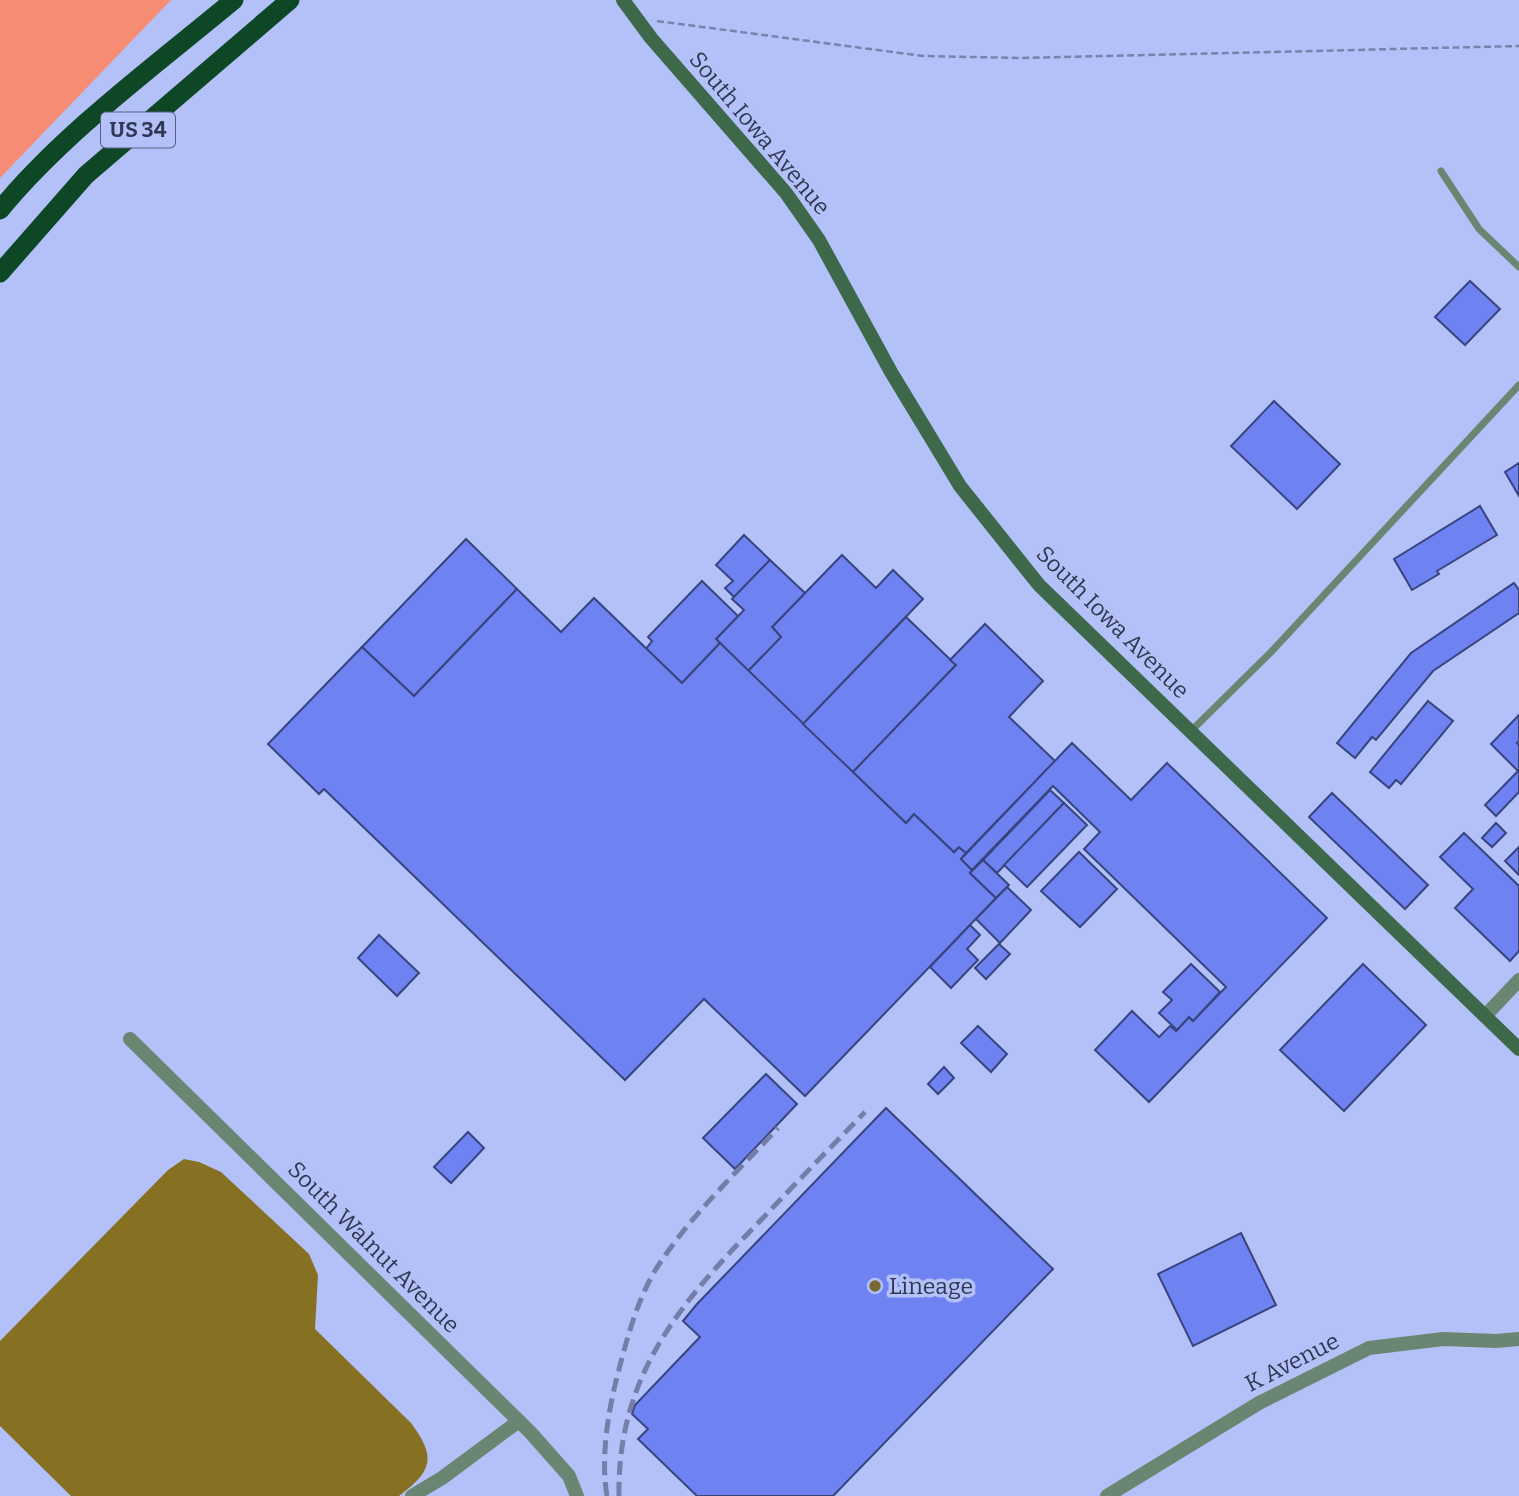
<svg xmlns="http://www.w3.org/2000/svg" width="1519" height="1496" font-family="Bitter,serif">
  <rect width="100%" height="100%" fill="#b3c1f8"/>
  <polygon fill="#f78c75" points="0,0 171,0 0,178"/>
  <path fill="#867022" d="M184,1159L199,1162L221,1172L309,1254L318,1275L315,1329L411,1423C437,1458 432,1471 399,1496H71L0,1426V1341L168,1170Z"/>
  <g fill="#6e83f1" stroke="#39447f" stroke-width="2">
    <polygon points="1470,281 1500,309 1465,345 1435,317"/>
    <polygon points="1274,401 1340,464 1297,509 1231,446"/>
    <polygon points="1519,463 1519,496 1505,472"/>
    <polygon points="1480,506 1497,535 1437,571 1439,574 1412,590 1394,559"/>
    <polygon points="744,535 770,560 734,597 725,588 733,581 716,565"/>
    <polygon points="466,539 517,589 414,696 362,647"/>
    <polygon points="842,555 876,588 893,570 923,599 803,724 748,671 781,637 772,627"/>
    <polygon points="770,560 805,593 772,627 781,637 748,671 716,639 744,610 732,599"/>
    <polygon points="702,581 738,616 716,639 720,643 682,683 646,649 652,641 648,637"/>
    <polygon points="1514,583 1519,590 1519,613 1433,671 1376,740 1372,737 1355,758 1337,743 1411,653"/>
    <polygon points="517,589 561,632 594,598 682,683 720,643 906,823 914,814 954,852 959,847 966,853 961,859 972,870 970,873 996,898 805,1096 704,999 625,1080 324,789 319,794 268,744 362,647 414,696"/>
    <polygon points="906,617 956,665 853,772 803,724"/>
    <polygon points="985,624 1043,681 1009,717 1055,761 966,853 959,847 954,852 914,814 906,823 853,772 956,665 950,660"/>
    <polygon points="1428,701 1453,721 1401,784 1396,780 1389,788 1370,772"/>
    <polygon points="1519,715 1519,741 1517,743 1519,745 1519,792 1496,816 1485,805 1518,771 1491,744"/>
    <polygon points="1072,743 1131,800 1167,763 1327,918 1149,1102 1095,1050 1132,1011 1159,1037 1170,1026 1176,1031 1189,1017 1193,1021 1226,987 1084,849 1100,832 1053,786 972,870 961,859"/>
    <polygon points="1050,790 1064,803 997,873 983,860"/>
    <polygon points="1332,793 1428,885 1405,909 1309,817"/>
    <polygon points="1064,803 1087,825 1027,887 1004,865"/>
    <polygon points="1496,823 1506,833 1492,847 1482,838"/>
    <polygon points="1464,833 1519,886 1519,951 1510,961 1455,908 1473,889 1440,857"/>
    <polygon points="1519,847 1519,875 1505,861"/>
    <polygon points="1079,852 1117,889 1080,927 1041,891"/>
    <polygon points="983,860 1009,885 996,898 970,873"/>
    <polygon points="1007,887 1031,910 1000,943 976,919"/>
    <polygon points="970,925 980,935 967,949 978,960 951,988 930,967"/>
    <polygon points="379,935 419,973 397,996 358,958"/>
    <polygon points="999,944 1010,954 986,979 975,968"/>
    <polygon points="1191,964 1220,992 1193,1021 1189,1017 1177,1030 1159,1013 1172,1000 1163,992"/>
    <polygon points="1363,964 1426,1025 1344,1111 1280,1050"/>
    <polygon points="978,1026 1007,1054 991,1072 961,1043"/>
    <polygon points="944,1067 954,1078 938,1094 928,1084"/>
    <polygon points="766,1074 797,1104 735,1169 703,1138"/>
    <polygon points="886,1108 1053,1269 833,1496 697,1496 638,1439 648,1429 632,1414 635,1405 700,1337 683,1321 697,1304"/>
    <polygon points="468,1132 484,1148 451,1183 434,1167"/>
    <polygon points="1241,1233 1276,1305 1193,1346 1158,1274"/>
  </g>
  <g fill="none" stroke-linecap="round" stroke-linejoin="round">
    <polyline stroke="#7882ad" stroke-width="2.5" stroke-dasharray="7 3.5" stroke-linecap="butt" points="657,21 923,56 1021,58 1519,46"/>
    <g stroke="#6a8672" stroke-width="7">
      <polyline points="1441,171 1479,229 1519,267"/>
      <polyline points="1190,732 1271,652 1519,385"/>
    </g>
    <g stroke="#6a8672" stroke-width="14">
      <polyline points="1485,1016 1519,980"/>
      <polyline points="130,1039 531,1433 569,1476 577,1496"/>
      <polyline points="412,1496 442,1478 519,1421"/>
      <polyline points="1107,1496 1259,1403 1369,1348 1443,1339 1496,1341 1519,1339"/>
    </g>
    <polyline stroke="#3e684a" stroke-width="14" points="623,0 651,38 786,193 819,240 891,372 960,486 1039,585 1519,1049"/>
    <g stroke="#0e4726" stroke-width="19">
      <path d="M0,210C63,133 157,64 234,0"/>
      <polyline points="0,273 86,175 290,0"/>
    </g>
    <g stroke="#747ea8" stroke-width="5" stroke-dasharray="14 7" stroke-linecap="butt">
      <path d="M607,1496C601,1461 607,1419 615,1385C625,1346 635,1304 656,1269C689,1217 736,1173 778,1128"/>
      <path d="M619,1496C617,1375 681,1302 761,1220C795,1184 830,1148 865,1112"/>
    </g>
  </g>
  <circle fill="#786836" stroke="#b3c1f8" stroke-width="2.5" cx="875" cy="1286" r="7"/>
  <g text-anchor="middle" dominant-baseline="central" stroke-width="7" stroke-linejoin="round" paint-order="stroke">
    <rect fill="#b3c1f8" stroke="#576084" stroke-width="2" x="101" y="112.5" width="74" height="35" rx="5"/>
    <g font-size="21" font-weight="bold" fill="#303752">
      <text x="138" y="130">US 34</text>
    </g>
    <g font-size="23" fill="#303752" stroke="#b3c1f8">
      <text transform="translate(760 133) rotate(50)">South Iowa Avenue</text>
      <text transform="translate(1113 622) rotate(45)">South Iowa Avenue</text>
      <text transform="translate(374 1247) rotate(45)">South Walnut Avenue</text>
      <text transform="translate(1292 1362) rotate(-27)">K Avenue</text>
    </g>
    <g font-size="23" fill="#303752" stroke="#b3c1f8" text-anchor="start">
      <text x="889" y="1286">Lineage</text>
    </g>
  </g>
</svg>
